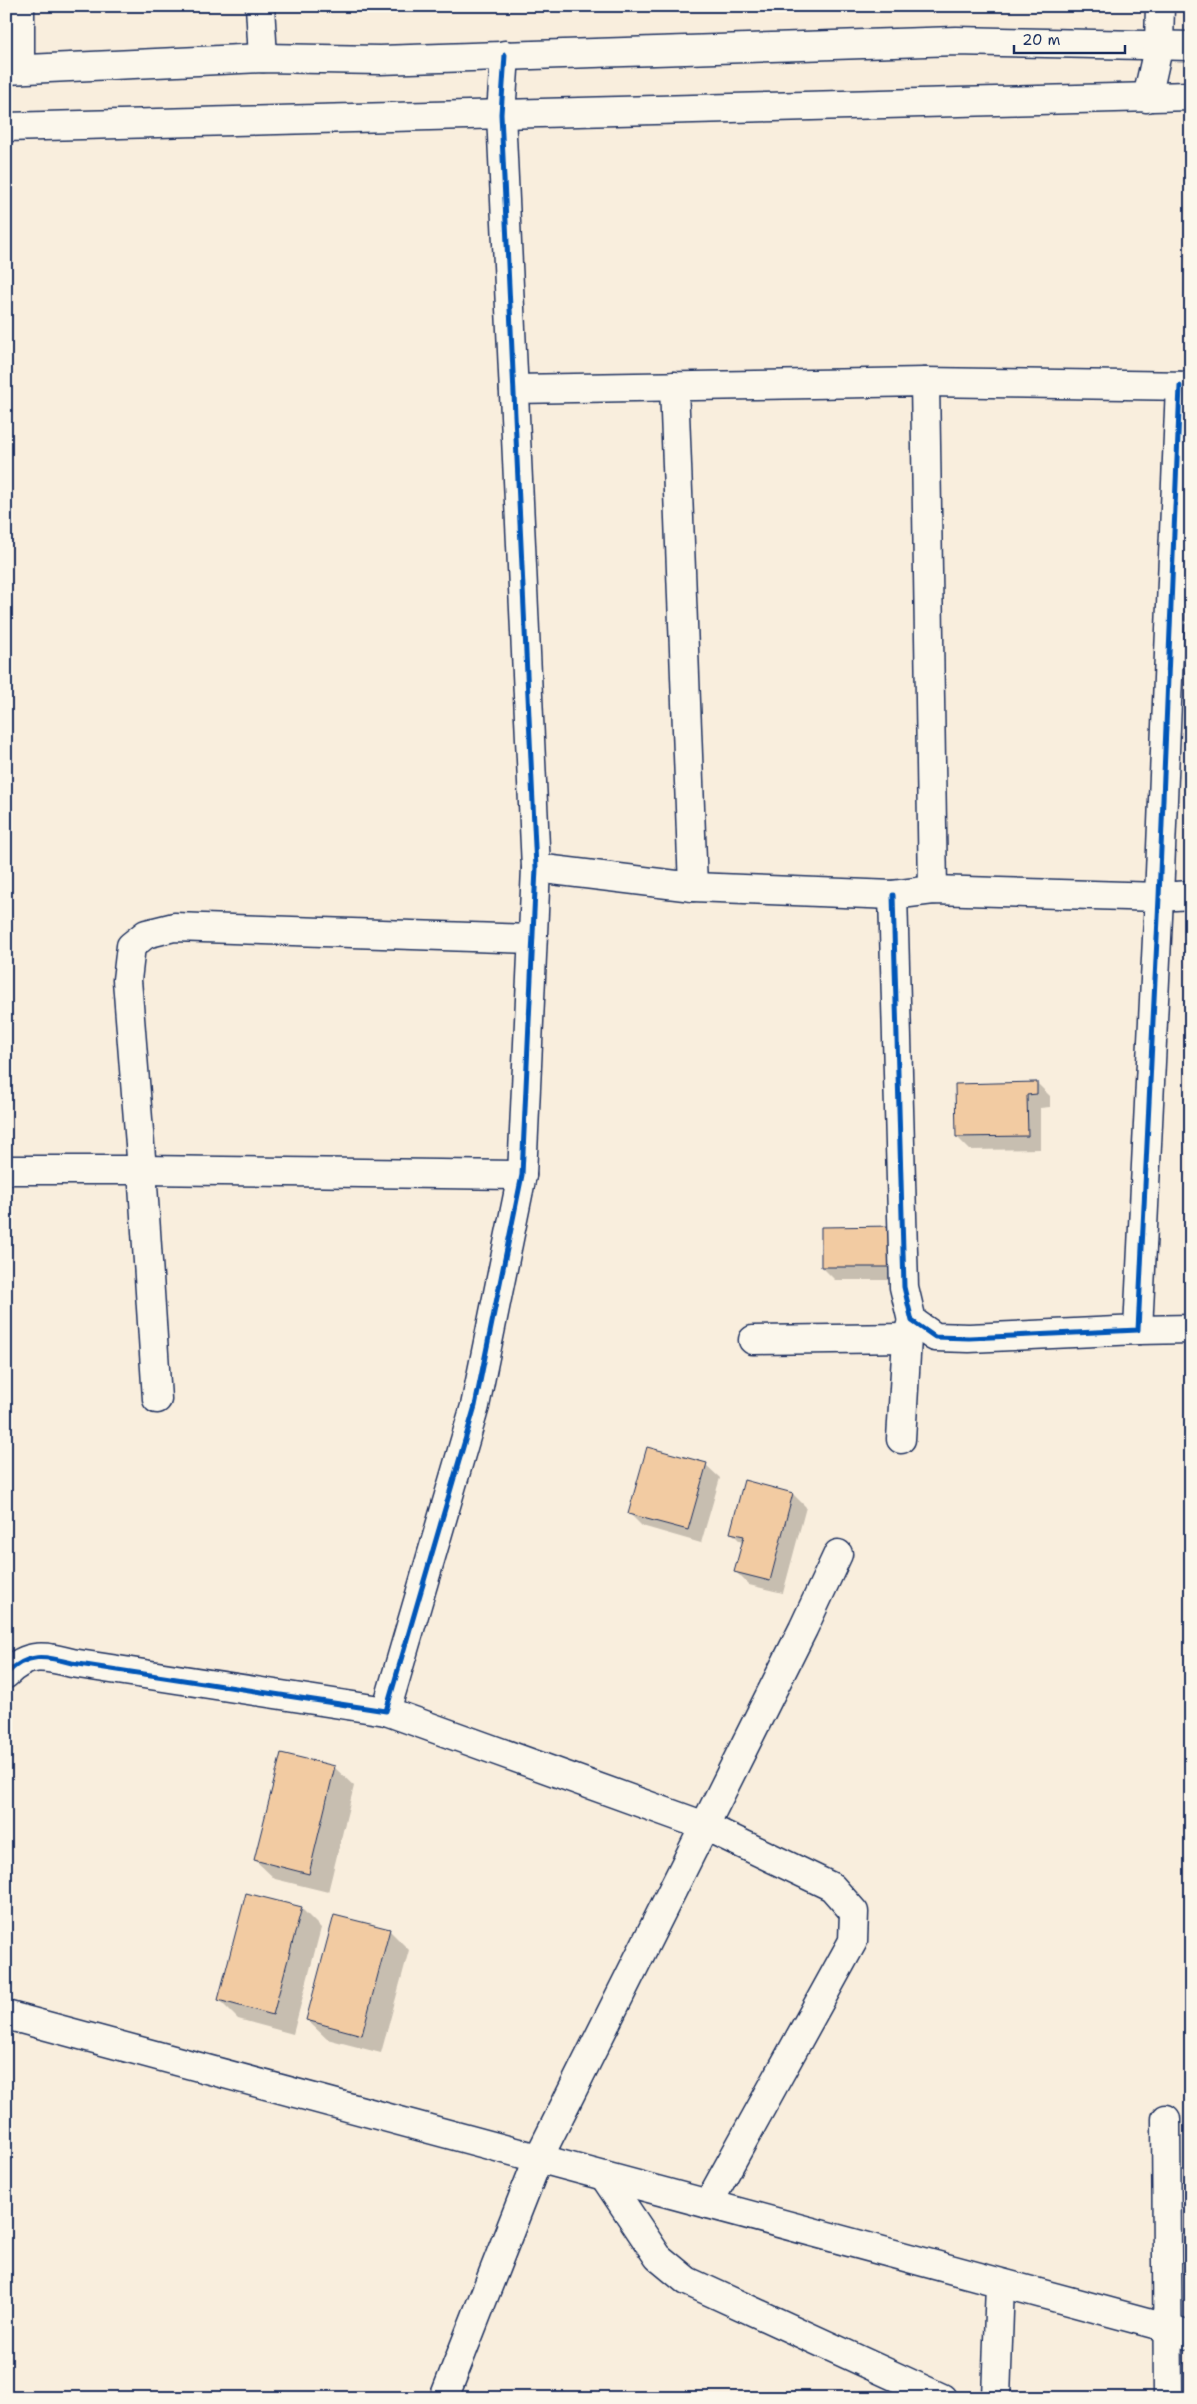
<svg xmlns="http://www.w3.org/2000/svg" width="1197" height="2404" font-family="'Shantell Sans',sans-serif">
  <rect width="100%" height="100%" fill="#f9eedd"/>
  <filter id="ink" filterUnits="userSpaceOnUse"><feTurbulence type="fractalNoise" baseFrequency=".02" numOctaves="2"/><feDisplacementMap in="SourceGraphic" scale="10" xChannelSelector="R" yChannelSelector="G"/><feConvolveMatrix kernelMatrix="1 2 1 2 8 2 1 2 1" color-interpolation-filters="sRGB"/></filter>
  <g filter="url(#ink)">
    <g fill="#0003">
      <polygon points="1037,1083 1050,1096 1050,1107 1040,1108 1040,1149 970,1150 957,1137"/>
      <polygon points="896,1227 910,1280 835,1280 822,1267"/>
      <polygon points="706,1465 720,1478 701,1543 642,1526 629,1513"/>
      <polygon points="793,1494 806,1507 783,1593 749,1585 736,1572 743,1544 731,1532"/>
      <polygon points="334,1767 354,1786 328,1892 275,1879 255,1860"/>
      <polygon points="301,1908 321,1928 293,2034 238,2019 219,2000"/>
      <polygon points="389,1930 409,1950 381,2053 327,2039 307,2020"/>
    </g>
    <g fill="#f2cba2" stroke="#1b2f5e">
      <polygon points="1037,1082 1037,1094 1027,1095 1028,1136 956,1137 955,1084"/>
      <polygon points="896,1226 897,1267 821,1267 821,1227"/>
      <polygon points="647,1447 707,1463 688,1530 628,1514"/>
      <polygon points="744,1480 793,1493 770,1581 734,1572 744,1536 730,1533"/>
      <polygon points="281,1753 335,1766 309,1874 254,1860"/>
      <polygon points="246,1893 302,1907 273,2015 218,2000"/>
      <polygon points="334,1915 390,1929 362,2035 306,2020"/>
    </g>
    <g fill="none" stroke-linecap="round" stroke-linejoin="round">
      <defs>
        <g id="minor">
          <polyline points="260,6 263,58"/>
          <polyline points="20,69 20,6"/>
          <polyline points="6,70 263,58 380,60 956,41 1191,46"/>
          <polyline points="1147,98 1159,44 1160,6"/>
          <polyline points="6,127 1191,96"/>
          <polyline points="925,382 1191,386"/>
          <polyline points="674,386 693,887"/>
          <polyline points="514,389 925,382 933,890"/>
          <polyline points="536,868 693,887 893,895 933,890 1159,897 1191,895"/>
          <polyline points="893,895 904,1287 912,1321 935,1337 969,1338 1138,1330 1159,897 1180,386"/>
          <polyline points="6,1170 142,1170 522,1175"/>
          <polyline points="1138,1330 1191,1329"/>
          <polyline points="753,1340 907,1338"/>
          <polyline points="157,1399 142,1170 127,980 131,946 146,934 174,927 531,939"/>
          <polyline points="901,1439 907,1338 912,1321"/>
          <path d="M6,1674C28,1652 45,1656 72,1663L386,1711L475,1406L522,1175L536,868L501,114L505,55"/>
          <polyline points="386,1711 705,1826 832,1887 854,1912 853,1941 708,2204"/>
          <polyline points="6,2015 1169,2328 1191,2336"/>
          <polyline points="1166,2119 1168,2398"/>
          <polyline points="604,2176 658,2257 687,2281 942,2398"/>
          <polyline points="444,2398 538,2159 803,1629 838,1554"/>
          <polyline points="996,2398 1000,2283"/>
        </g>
      </defs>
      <use href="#minor" stroke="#1b2f5e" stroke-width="31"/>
      <use href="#minor" stroke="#fbf7ec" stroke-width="28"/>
      <defs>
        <g id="cycleway">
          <polyline points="893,895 904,1287 912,1321 935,1337 969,1338 1138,1330 1159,897 1180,386"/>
          <path d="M6,1674C28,1652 45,1656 72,1663L386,1711L475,1406L522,1175L536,868L501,114L505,55"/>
        </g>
      </defs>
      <use href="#cycleway" stroke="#fbf7ec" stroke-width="8"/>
      <use href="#cycleway" stroke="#0057b8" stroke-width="5"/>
    </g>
  </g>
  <rect width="1197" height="2404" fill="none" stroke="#fbf7ec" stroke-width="25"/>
  <rect x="12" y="12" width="1172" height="2379" fill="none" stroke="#1b2f5e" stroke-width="2" filter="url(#ink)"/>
  <path d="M1014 45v8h111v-8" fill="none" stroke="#1b2f5e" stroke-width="2.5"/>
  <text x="1022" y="45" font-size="15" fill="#1b2f5e" stroke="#fbf7ec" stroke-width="4" paint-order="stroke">20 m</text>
</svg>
